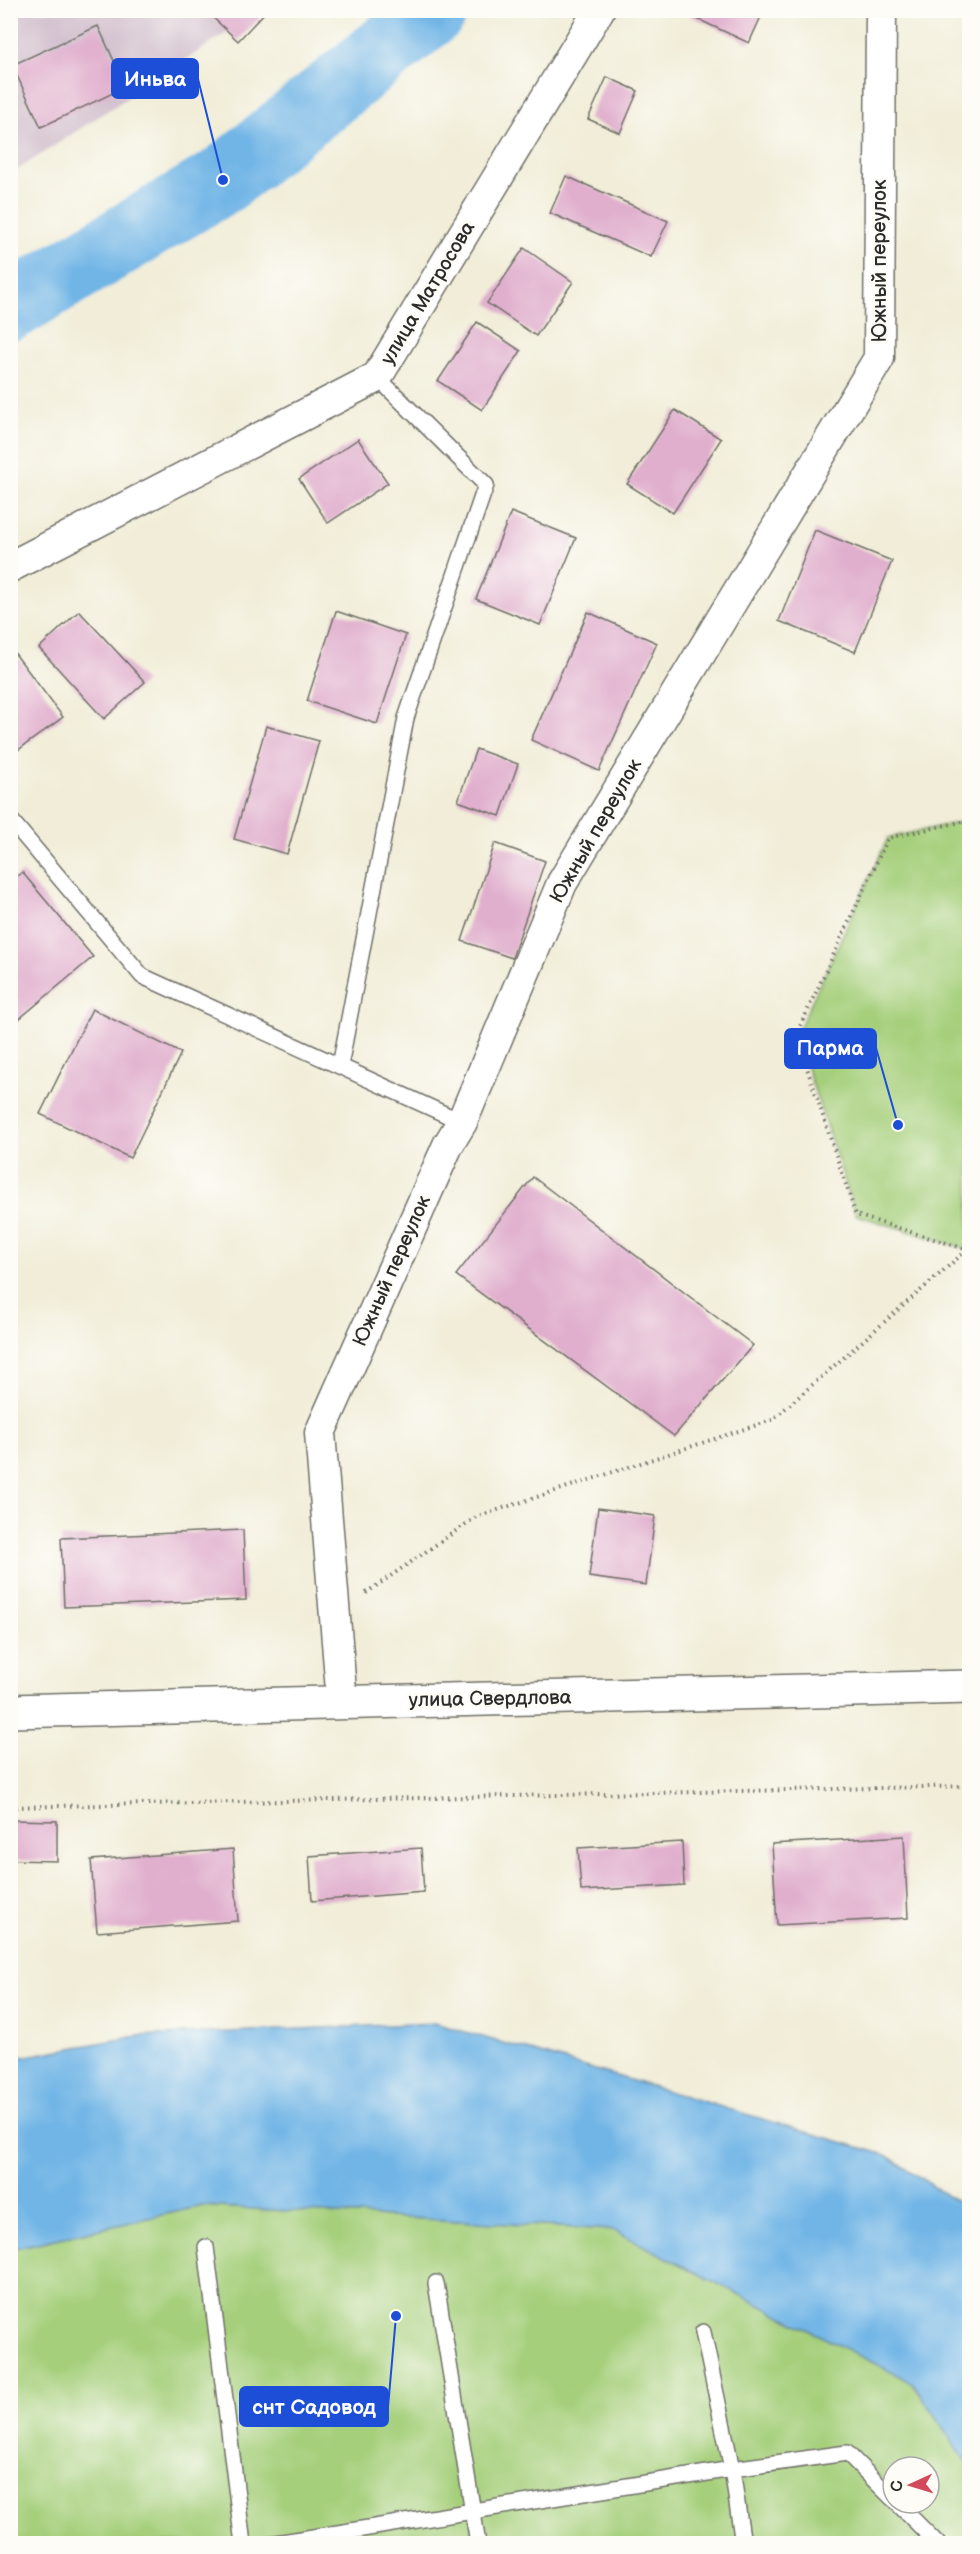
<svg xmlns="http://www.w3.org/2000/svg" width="980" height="2554" font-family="'Balsamiq Sans',sans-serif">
  <rect width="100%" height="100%" fill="#fdfcf7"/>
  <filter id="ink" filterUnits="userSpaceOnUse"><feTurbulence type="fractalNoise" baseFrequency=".0167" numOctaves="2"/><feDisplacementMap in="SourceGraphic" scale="12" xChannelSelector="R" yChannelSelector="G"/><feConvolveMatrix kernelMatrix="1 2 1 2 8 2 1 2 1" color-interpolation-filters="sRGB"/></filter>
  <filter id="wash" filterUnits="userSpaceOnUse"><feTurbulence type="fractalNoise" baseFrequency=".008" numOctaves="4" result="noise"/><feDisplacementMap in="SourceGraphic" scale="24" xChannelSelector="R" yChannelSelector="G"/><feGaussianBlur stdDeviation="1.35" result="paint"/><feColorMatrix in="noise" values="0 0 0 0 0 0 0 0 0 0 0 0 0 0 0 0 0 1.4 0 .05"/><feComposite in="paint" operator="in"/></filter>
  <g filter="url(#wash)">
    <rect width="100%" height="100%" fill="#f1edd8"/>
    <polygon fill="#d0bdcc" points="11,11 260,11 11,174"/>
    <g fill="#a5cf7a" stroke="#687d52" stroke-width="1.5" fill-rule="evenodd">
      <polygon points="969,820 970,820 969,1250 856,1215 796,1035 888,838"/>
      <path d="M202,2206L613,2230L913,2383L969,2466V2543H11L10,2249ZM893,2467H929V2503H893Z"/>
    </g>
    <polygon fill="#71b5e6" stroke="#4e7088" stroke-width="1.5" points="435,2023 886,2155 969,2210 969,2466 913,2383 613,2230 202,2206 11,2249 11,2059 137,2036"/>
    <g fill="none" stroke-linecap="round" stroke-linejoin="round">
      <polyline stroke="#71b5e6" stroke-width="68" points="10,307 223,180 434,10"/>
    </g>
    <g id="blocks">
      <g fill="#e0afcd">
        <polygon points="205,10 267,10 238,41"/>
        <polygon points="678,10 764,10 749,43"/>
        <polygon points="98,26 126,87 41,127 12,65"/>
        <polygon points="607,77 638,91 620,133 588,119"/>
        <polygon points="566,176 668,221 651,257 550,213"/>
        <polygon points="524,248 573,282 536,336 487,303"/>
        <polygon points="477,322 521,351 482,410 438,381"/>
        <polygon points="675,410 721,439 673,513 627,484"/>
        <polygon points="358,439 388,483 328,523 299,479"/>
        <polygon points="511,512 576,538 540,625 476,599"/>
        <polygon points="815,530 892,561 855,652 779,621"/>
        <polygon points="79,611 145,682 104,719 39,648"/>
        <polygon points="336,611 406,635 377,724 307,701"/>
        <polygon points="588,612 657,643 599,771 531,740"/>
        <polygon points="10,647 63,717 10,756"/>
        <polygon points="266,726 319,741 287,854 234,839"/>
        <polygon points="476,749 518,764 500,816 458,801"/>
        <polygon points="495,843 545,861 512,958 462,941"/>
        <polygon points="22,872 93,957 13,1024 10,882"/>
        <polygon points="92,1009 181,1053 130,1158 40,1114"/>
        <polygon points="533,1177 753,1345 674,1436 456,1275"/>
        <polygon points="598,1508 655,1516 646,1585 589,1577"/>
        <polygon points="243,1530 246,1600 64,1607 61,1538"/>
        <polygon points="10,1820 57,1821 57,1861 10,1860"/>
        <polygon points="904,1836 908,1918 777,1925 772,1844"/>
        <polygon points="682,1842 684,1885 581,1891 578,1848"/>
        <polygon points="421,1848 424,1892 312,1901 309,1856"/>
        <polygon points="233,1849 238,1921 97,1932 91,1860"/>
      </g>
    </g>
  </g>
  <g filter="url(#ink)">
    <use href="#blocks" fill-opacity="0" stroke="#706f68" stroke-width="1.5"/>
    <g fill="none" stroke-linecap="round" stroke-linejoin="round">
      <defs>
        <g id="service">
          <polyline points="10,819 142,976 462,1122"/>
          <polyline points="340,1066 406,718 486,485 377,377"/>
          <polyline points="206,2247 243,2544"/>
          <polyline points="436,2283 478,2544"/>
          <polyline points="703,2332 732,2469 847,2453 893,2499"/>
          <polyline points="897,2503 938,2544"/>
          <polyline points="270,2544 732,2469 743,2544"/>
        </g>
        <g id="minor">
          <polyline points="10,567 377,377 599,10"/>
          <polyline points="342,1703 320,1433 448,1145 462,1122 562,883 879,358 881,10"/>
        </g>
        <polyline id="secondary" points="10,1711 970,1687"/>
      </defs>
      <use href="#service" stroke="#706f68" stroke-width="18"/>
      <use href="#minor" stroke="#706f68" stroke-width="33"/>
      <use href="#secondary" stroke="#706f68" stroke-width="36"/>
      <g stroke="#706f68" stroke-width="4" stroke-dasharray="1.5 4.5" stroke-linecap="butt">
        <polyline points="969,1250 856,1215 796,1035 888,838 970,820"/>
        <polyline points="366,1593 476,1517 772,1420 967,1250"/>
        <polyline points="10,1807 970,1786"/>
      </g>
      <use href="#service" stroke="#fff" stroke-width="15"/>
      <use href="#minor" stroke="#fff" stroke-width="30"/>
      <use href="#secondary" stroke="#fff" stroke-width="33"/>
    </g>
  </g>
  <g text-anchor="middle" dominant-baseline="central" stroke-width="6" stroke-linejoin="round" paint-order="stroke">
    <g font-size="20" fill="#2b2b2b" stroke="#fdfcf7">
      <text transform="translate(880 261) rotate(-90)">Южный переулок</text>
      <text transform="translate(428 293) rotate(-59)">улица Матросова</text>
      <text transform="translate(596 831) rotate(-60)">Южный переулок</text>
      <text transform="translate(392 1271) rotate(-66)">Южный переулок</text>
      <text transform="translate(490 1699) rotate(-1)">улица Свердлова</text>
    </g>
  </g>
  <path fill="none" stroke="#1d4ed8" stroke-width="2" d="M223 180L198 79M898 1125L876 1048M396 2316L388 2407"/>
  <g fill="#1d4ed8" stroke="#fdfcf7" stroke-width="2">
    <circle cx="223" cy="180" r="6"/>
    <circle cx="898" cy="1125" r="6"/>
    <circle cx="396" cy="2316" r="6"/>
  </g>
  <g fill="#1d4ed8" stroke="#1d4ed8" stroke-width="2">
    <rect x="112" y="59" width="86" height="39" rx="6"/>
    <rect x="785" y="1029" width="91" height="39" rx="6"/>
    <rect x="240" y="2387" width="148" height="39" rx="6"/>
  </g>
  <g font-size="21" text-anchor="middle" font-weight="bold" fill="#fff">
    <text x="155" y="86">Иньва</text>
    <text x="830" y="1055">Парма</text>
    <text x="314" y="2414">снт Садовод</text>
  </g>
  <rect width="980" height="2554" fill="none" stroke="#fdfcf7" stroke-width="36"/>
  <g transform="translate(911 2485) rotate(266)"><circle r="28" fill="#fdfcf7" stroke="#a9a8a5" stroke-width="1.5"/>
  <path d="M0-4.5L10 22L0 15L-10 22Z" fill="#d1495b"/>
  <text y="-9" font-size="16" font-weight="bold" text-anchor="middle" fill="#2b2b2b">С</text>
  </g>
</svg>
